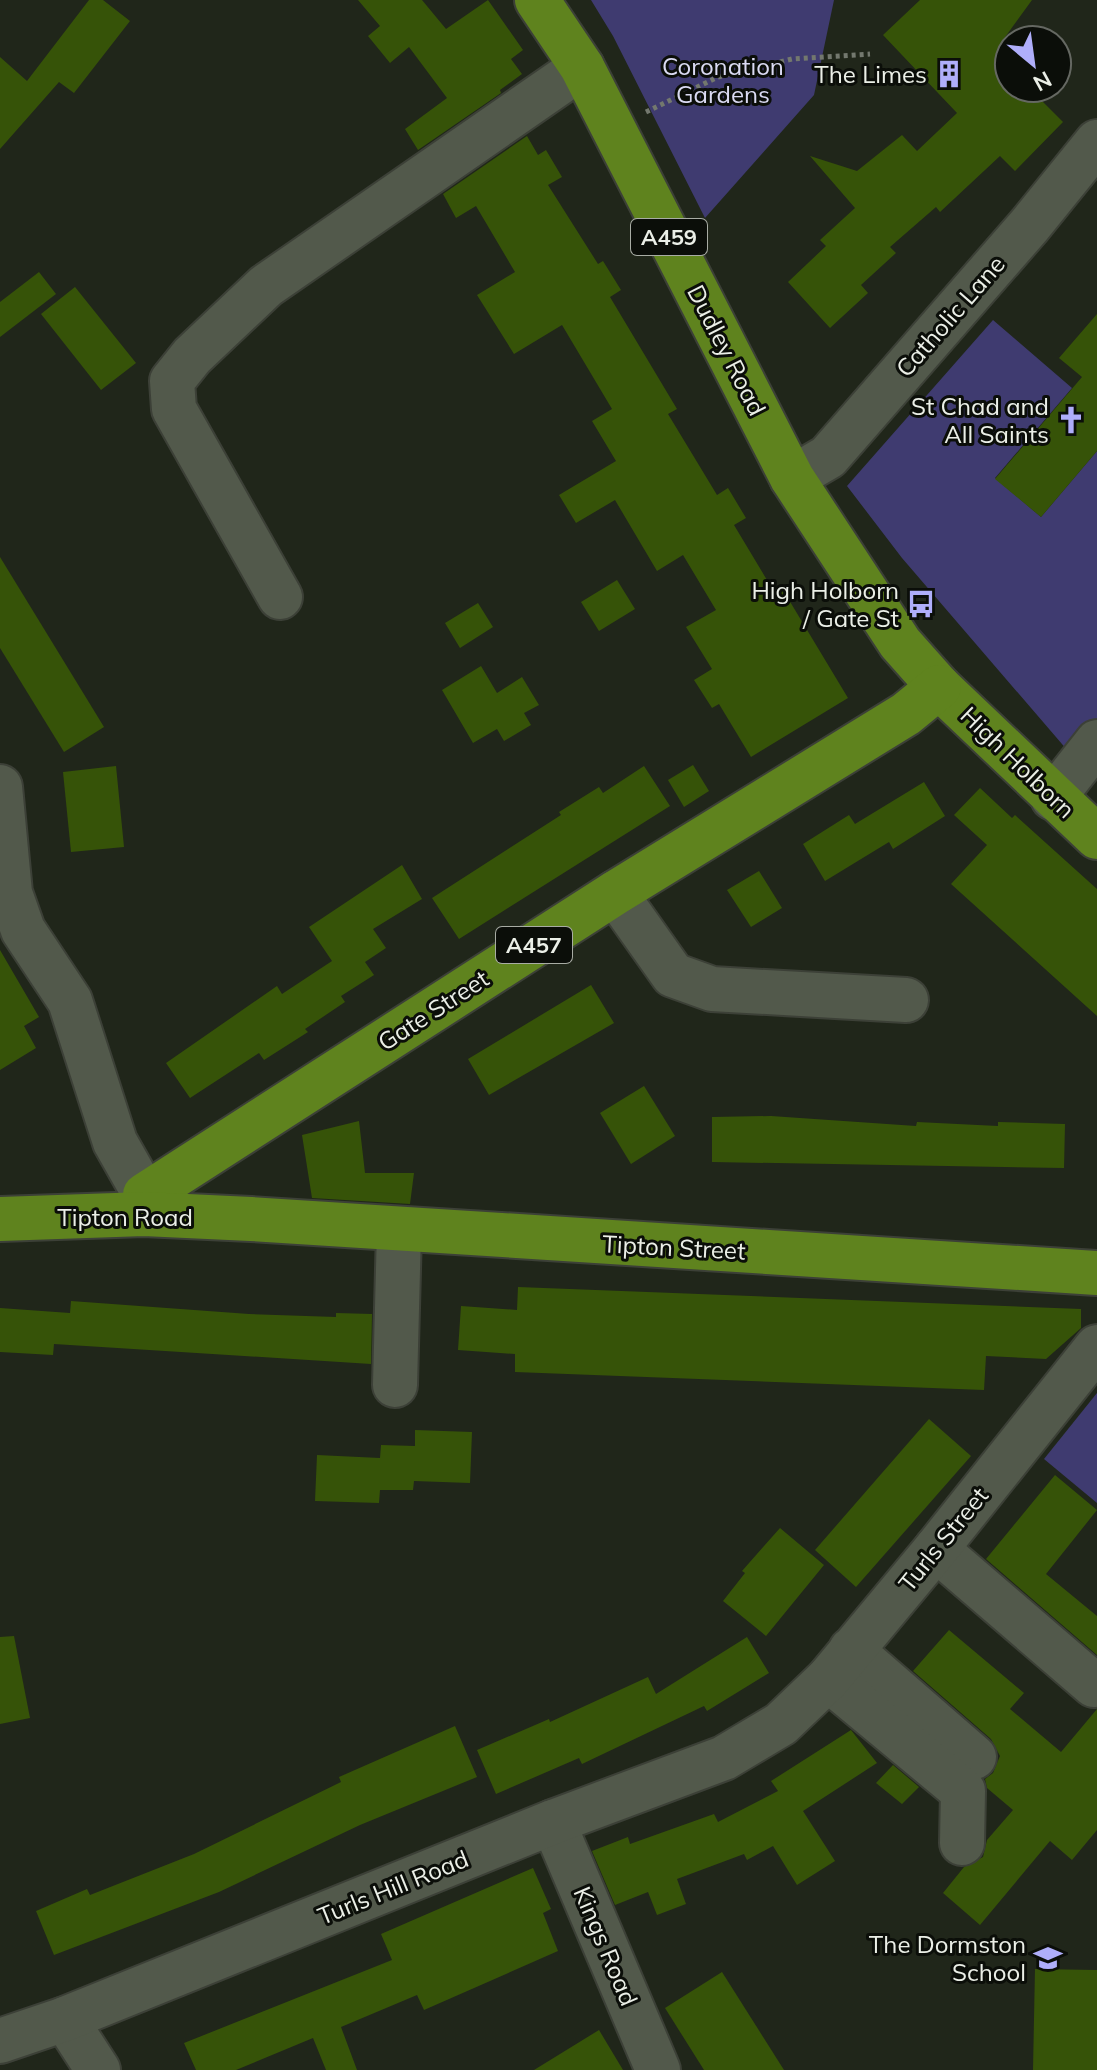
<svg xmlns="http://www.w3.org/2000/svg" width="1097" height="2070" font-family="Mulish,sans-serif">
  <rect width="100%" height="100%" fill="#20261a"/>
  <g fill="#3f3b70">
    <polygon points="591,0 834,0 814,95 705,218 613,36"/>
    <polygon points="993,320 1072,388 995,478 1041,517 1097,451 1097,731 1074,758 902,558 847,486"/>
    <polygon points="1097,1393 1097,1503 1044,1459"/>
  </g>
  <g fill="#365308">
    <polygon points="89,0 103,0 130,21 74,93 59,82 0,149 0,57 27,81"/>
    <polygon points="358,0 422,0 446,29 488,0 523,50 511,59 522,74 500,90 501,93 418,150 405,129 447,98 409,47 390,63 368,36 380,26"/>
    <polygon points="920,0 1032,0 1003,40 1009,46 1009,88 1029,88 1063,122 1015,171 1000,156 940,212 936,207 890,247 896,253 861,285 868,293 830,328 788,282 826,246 820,240 855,208 810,156 857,171 902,135 917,151 957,113 883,35"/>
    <polygon points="527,136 538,155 546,150 562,177 548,185 598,264 603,261 621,290 610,297 677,409 668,414 717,495 728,488 746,518 734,525 776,595 783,590 848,698 751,757 719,704 712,708 694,680 712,669 686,627 716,610 683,555 657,571 615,500 576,523 559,495 616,461 592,421 612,409 562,325 514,354 477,295 515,272 476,206 456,218 443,194"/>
    <polygon points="39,272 56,294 0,337 0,302"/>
    <polygon points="75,287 136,363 101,390 41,314"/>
    <polygon points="1097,314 1097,451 1041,517 995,479 1082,377 1059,358"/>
    <polygon points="0,557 104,727 64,752 0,648"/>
    <polygon points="617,580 635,609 599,631 581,602"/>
    <polygon points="478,603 493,627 460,648 445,623"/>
    <polygon points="481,666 497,693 522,677 539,705 524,713 531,725 504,741 497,729 473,743 442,690"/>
    <polygon points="693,765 709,791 684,807 668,780"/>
    <polygon points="116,766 124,847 71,852 63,772"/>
    <polygon points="644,766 670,806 459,939 432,898 561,815 559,812 599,787 603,793"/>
    <polygon points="924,782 945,816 893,849 889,842 825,881 803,844 849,815 855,824"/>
    <polygon points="980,788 1012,818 1015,815 1097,889 1097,1016 951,884 987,845 954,815"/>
    <polygon points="402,865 422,899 373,929 386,948 365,962 374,975 341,996 345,1002 305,1029 308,1032 264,1060 259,1053 190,1098 166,1063 277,986 282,994 332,961 309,927"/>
    <polygon points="759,871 782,908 751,927 727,890"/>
    <polygon points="0,950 39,1017 24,1026 36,1048 0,1070"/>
    <polygon points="591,985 614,1023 489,1095 468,1059"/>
    <polygon points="644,1086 675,1136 631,1164 600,1113"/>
    <polygon points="771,1116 916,1126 917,1122 998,1126 998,1122 1065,1124 1064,1168 712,1162 712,1117"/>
    <polygon points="359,1121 365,1173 414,1173 410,1204 312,1198 302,1135"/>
    <polygon points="518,1287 1081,1309 1081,1328 1046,1359 986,1356 984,1390 515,1372 515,1354 458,1350 461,1306 517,1310"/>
    <polygon points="71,1301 249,1314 336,1317 336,1313 372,1314 371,1364 54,1344 53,1355 0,1352 0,1308 70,1313"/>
    <polygon points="929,1419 971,1456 856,1587 815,1550"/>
    <polygon points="415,1430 472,1432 470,1483 414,1481 413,1490 380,1490 379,1503 315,1501 317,1455 380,1458 381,1445 415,1446"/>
    <polygon points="1055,1475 1097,1510 1046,1574 1097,1616 1097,1655 986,1559"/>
    <polygon points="780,1528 824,1565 766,1636 723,1601 745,1573 742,1571"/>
    <polygon points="949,1630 1024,1693 1010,1709 1061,1752 1097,1709 1097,1830 1072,1860 1050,1841 980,1925 943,1893 964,1867 983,1857 987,1840 1013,1810 987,1788 985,1779 993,1773 1000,1756 991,1739 913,1671"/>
    <polygon points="14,1636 30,1718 0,1724 0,1637"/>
    <polygon points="747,1637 769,1673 707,1711 704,1706 582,1764 579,1758 496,1794 477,1750 549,1719 550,1722 648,1677 656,1694"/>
    <polygon points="455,1726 477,1777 360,1825 219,1892 54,1955 36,1911 87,1889 90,1895 194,1854 341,1782 339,1777"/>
    <polygon points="851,1730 877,1763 803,1811 835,1861 797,1885 773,1846 747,1860 744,1854 677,1879 686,1904 657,1915 648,1892 615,1905 592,1851 628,1837 630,1844 714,1814 718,1822 778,1791 771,1781"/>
    <polygon points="893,1765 919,1787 902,1804 876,1783"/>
    <polygon points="533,1868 551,1909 543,1913 558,1951 424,2010 417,1995 341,2027 357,2070 326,2070 313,2038 236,2070 196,2070 184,2043 392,1960 381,1934"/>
    <polygon points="1035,1969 1097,1970 1097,2070 1033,2070"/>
    <polygon points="722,1972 784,2070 704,2070 665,2008"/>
    <polygon points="599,2030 623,2070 534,2070"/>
  </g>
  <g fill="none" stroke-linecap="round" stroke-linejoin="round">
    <defs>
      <g id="minor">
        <polyline points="792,478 828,457 1030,225 1097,142"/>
        <polyline points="280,597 174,409 172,381 192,356 266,286 582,67"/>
        <polyline points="0,787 10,893 23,930 70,1001 115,1142 145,1195"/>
        <polyline points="1053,798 1097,742"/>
        <polyline points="615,893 673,975 712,989 906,1000"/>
        <polyline points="395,1385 399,1231"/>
        <polyline points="936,1549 1094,1685"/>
        <polyline points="851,1650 974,1757"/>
        <polyline points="828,1679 963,1791 962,1843"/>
        <polyline points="553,1822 658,2070"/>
        <polyline points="65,2019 98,2070"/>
        <polyline points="0,2041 65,2019 553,1822 724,1758 781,1724 828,1679 936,1549 1097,1347"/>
      </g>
      <g id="major">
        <polyline points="537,0 582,67 792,478 900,643 939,687 1097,837"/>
        <polyline points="144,1214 145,1195 615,893 906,714 939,687"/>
        <polyline points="0,1219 144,1214 251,1219 1097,1273"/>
      </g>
    </defs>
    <use href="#minor" stroke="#3c4037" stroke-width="48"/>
    <use href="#major" stroke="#3c4037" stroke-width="48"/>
    <polyline stroke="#73786e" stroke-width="5" stroke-dasharray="4 4" stroke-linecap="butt" points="646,112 718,77 792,59 870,54"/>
    <use href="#minor" stroke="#52594b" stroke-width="44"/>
    <use href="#major" stroke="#5f831e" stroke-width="44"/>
  </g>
  <defs>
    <symbol id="building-bare" viewBox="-9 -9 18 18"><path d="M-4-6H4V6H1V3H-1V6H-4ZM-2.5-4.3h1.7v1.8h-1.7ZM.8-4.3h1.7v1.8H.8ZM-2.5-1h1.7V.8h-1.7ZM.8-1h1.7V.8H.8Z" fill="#afaefa" stroke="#0b0e09" stroke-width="2.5" paint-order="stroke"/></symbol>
    <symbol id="church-bare" viewBox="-9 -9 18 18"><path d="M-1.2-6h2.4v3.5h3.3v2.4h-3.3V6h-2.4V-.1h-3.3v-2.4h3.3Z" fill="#afaefa" stroke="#0b0e09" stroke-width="2.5" paint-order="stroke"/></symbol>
    <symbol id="bus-bare" viewBox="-9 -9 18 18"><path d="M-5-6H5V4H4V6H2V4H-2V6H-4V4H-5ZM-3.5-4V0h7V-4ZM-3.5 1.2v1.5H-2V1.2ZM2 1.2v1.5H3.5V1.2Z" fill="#afaefa" stroke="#0b0e09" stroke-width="2.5" paint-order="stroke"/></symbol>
    <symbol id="school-bare" viewBox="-9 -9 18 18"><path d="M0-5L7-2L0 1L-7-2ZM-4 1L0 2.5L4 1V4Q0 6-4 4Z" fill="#afaefa" stroke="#0b0e09" stroke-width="2.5" paint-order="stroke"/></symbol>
  </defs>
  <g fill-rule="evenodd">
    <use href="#building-bare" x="929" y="54" width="40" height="40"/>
    <use href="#church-bare" x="1051" y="400" width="40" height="40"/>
    <use href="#bus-bare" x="901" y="584" width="40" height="40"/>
    <use href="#school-bare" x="1028" y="1938" width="40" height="40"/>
  </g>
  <g text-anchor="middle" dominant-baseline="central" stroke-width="6" stroke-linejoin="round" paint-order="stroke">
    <g fill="#0b0e09" stroke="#a8aca4" stroke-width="2">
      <rect x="631" y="219" width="76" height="36" rx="6"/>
      <rect x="496" y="927" width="76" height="36" rx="6"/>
    </g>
    <g font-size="22" font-weight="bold" fill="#ebefe7">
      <text x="669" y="237">A459</text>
      <text x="534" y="945">A457</text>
    </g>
    <g font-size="24" fill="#dadaf2" stroke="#0b0e09">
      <text x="723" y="66">Coronation<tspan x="723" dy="28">Gardens</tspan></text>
    </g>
    <g font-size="24" fill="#ebefe7" stroke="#0b0e09" text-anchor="end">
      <text x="927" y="74">The Limes</text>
      <text x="1049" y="406">St Chad and<tspan x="1049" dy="28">All Saints</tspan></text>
      <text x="899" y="590">High Holborn<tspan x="899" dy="28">/ Gate St</tspan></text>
      <text x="1026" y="1944">The Dormston<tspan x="1026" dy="28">School</tspan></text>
    </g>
    <g font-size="24" fill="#ebefe7" stroke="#0b0e09">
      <text transform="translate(950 316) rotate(-49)">Catholic Lane</text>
      <text transform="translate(727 350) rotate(63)">Dudley Road</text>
      <text transform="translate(1018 762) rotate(44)">High Holborn</text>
      <text transform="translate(433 1010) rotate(-33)">Gate Street</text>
      <text x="125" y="1217">Tipton Road</text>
      <text transform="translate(674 1247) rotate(3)">Tipton Street</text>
      <text transform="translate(943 1539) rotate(-51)">Turls Street</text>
      <text transform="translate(393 1887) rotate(-22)">Turls Hill Road</text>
      <text transform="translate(606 1946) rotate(67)">Kings Road</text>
    </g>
  </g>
  <g transform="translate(1033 64) rotate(151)"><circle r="38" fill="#0b0e09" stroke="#656862" stroke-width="2"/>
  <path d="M0-6L14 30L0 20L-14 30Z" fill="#afaefa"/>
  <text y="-12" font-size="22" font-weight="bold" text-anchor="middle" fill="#ebefe7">N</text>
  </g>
</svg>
